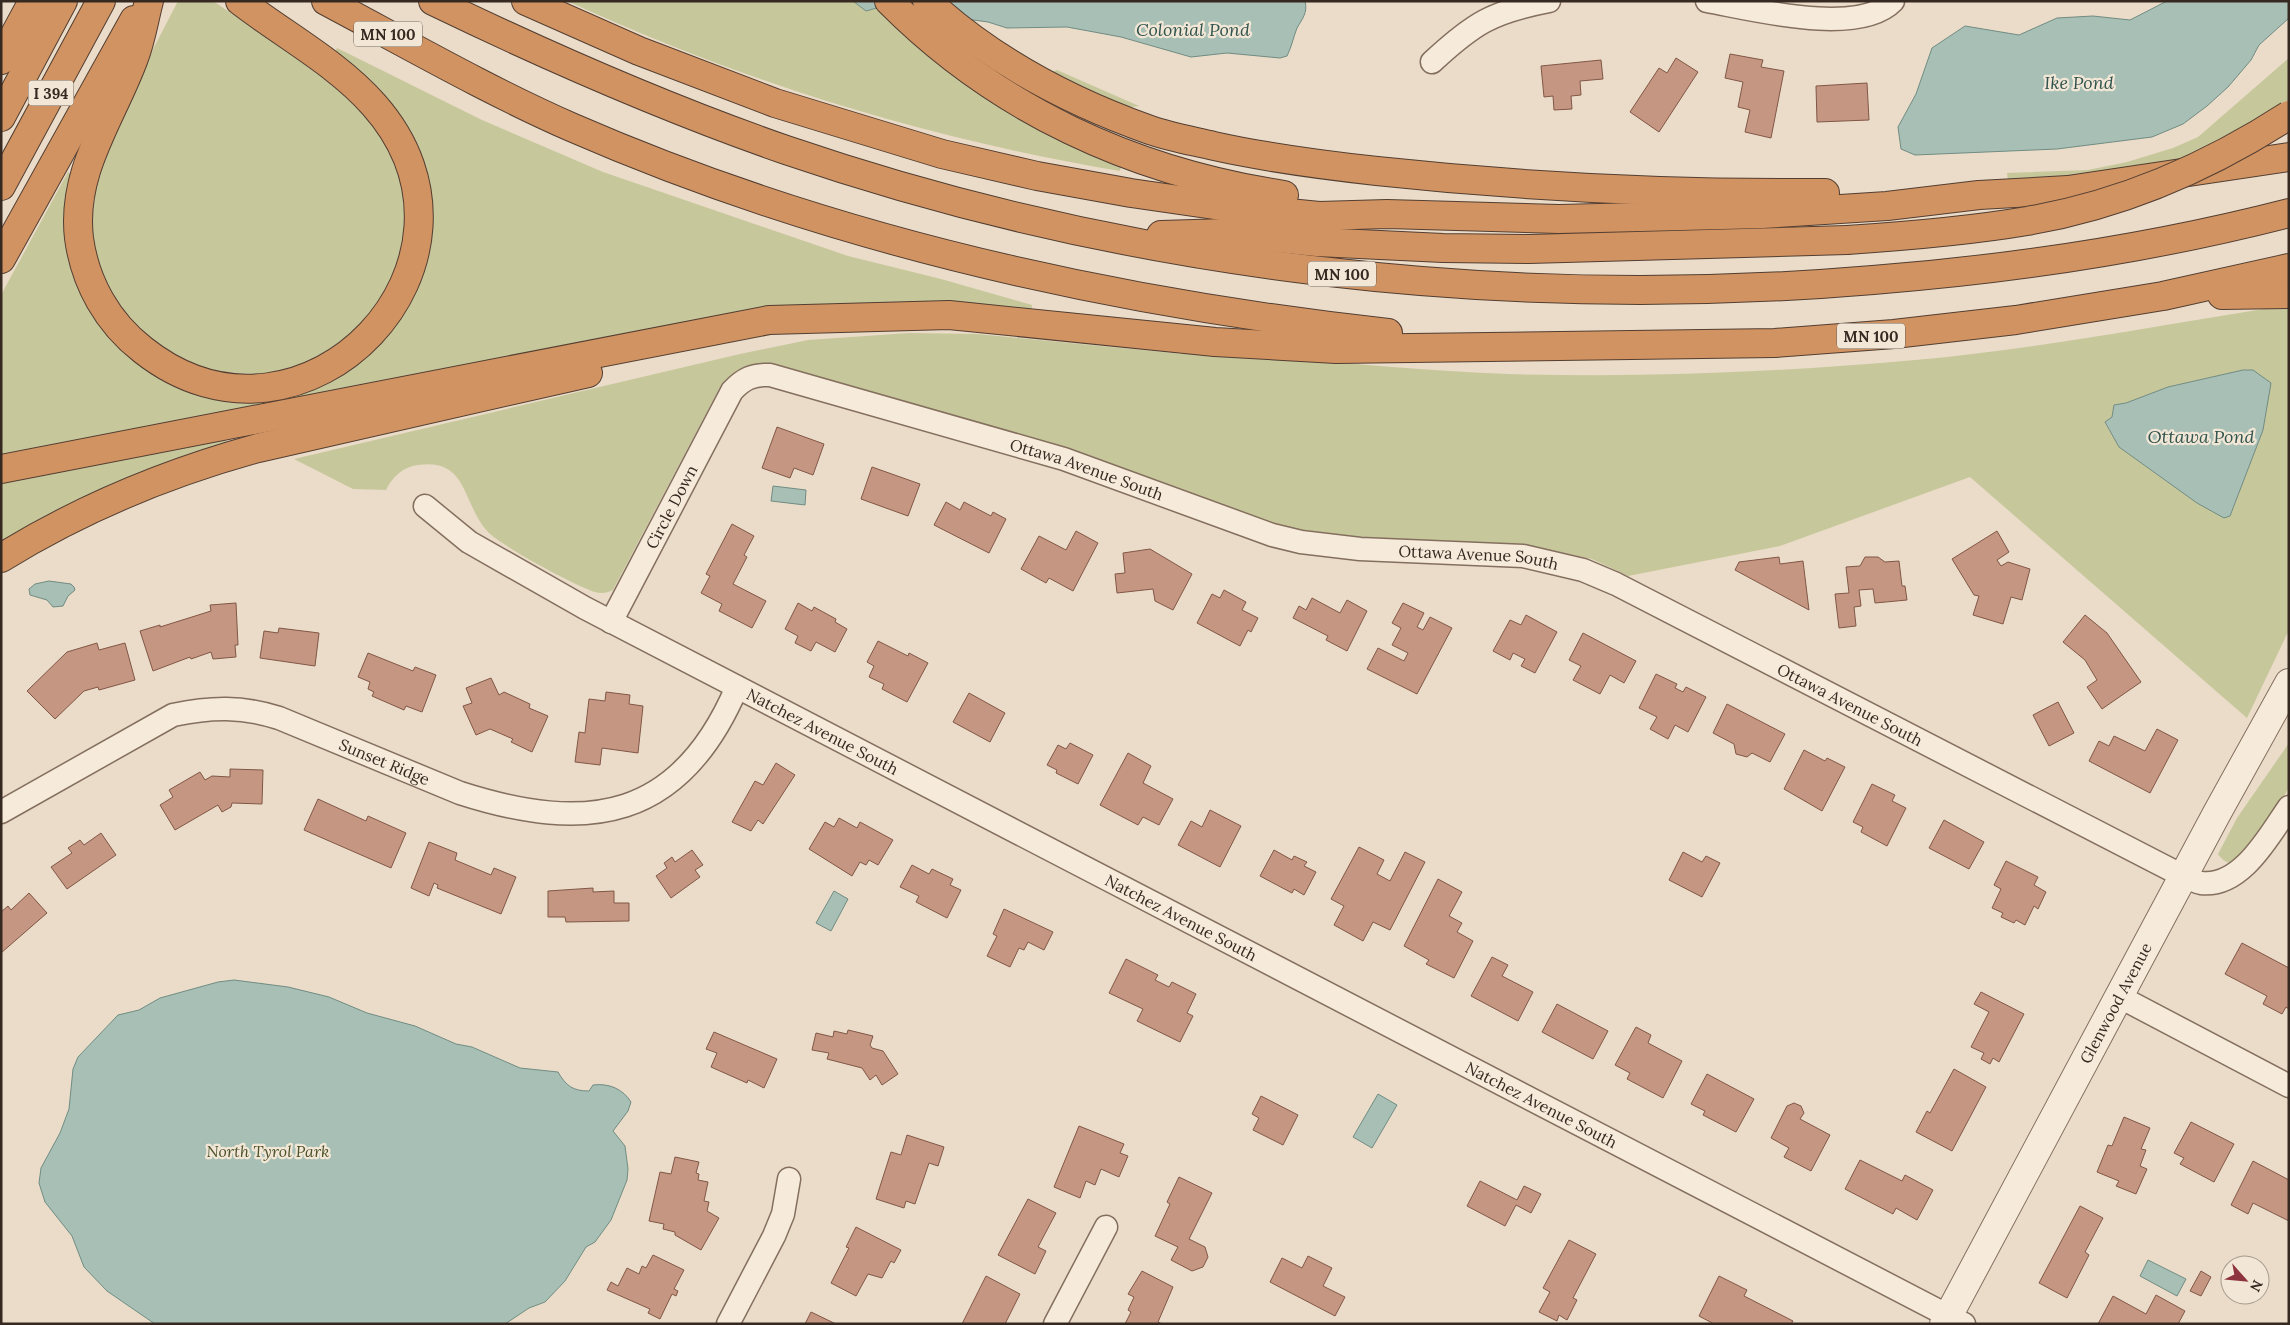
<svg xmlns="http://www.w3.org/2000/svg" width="2290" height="1325" font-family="Lora,serif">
  <rect width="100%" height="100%" fill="#eadcc8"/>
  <g fill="#c7c79c" fill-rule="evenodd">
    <polygon points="178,1 213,1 319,72 360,104 398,164 407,204 400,266 375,315 320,360 265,375 208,371 162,353 120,311 94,260 89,200 124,105"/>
    <path d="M567,1H853L866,11L880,7L1122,163L1120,171C924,138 747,83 567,1Z"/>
    <polygon points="337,48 482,120 603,172 848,256 941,279 1032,305 1031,314 947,305 1,457 1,295 68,172 73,175 71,250 169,379 344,371 371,350 393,324 415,150 401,122 389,106 333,56"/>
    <polygon points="2289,58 2289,100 2242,130 2159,170 2008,182 2007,173 2088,170 2127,162 2173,148 2198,137"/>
    <path d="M1057,70L1139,106C1116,112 1071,83 1049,73Z"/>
    <path d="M2289,305V630L2247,718L1970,477L1780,546L1628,576L1592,559L1535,547L1351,537L1312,533L1272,524L763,364C744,363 730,373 719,389L615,586L613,590C607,593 601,594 595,592C574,585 503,547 488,532C462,505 469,458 418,465C403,467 392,477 386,490L353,489L294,459L740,354L808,340L909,333L977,334L1183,354L1188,347C1294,358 1402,370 1509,374C1644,378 1780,372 1915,360C2040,349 2164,324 2289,305ZM2243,370H2253L2267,408L2263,430L2230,516L2197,503L2119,447L2105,423L2112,417L2114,405L2126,403L2168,387Z"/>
    <polygon points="225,438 228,446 1,548 1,481"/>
    <path d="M2289,743C2289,756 2290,773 2289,786C2287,796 2243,857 2234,862C2228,865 2221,859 2218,854L2237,818Z"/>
  </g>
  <g fill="#a8bfb6" stroke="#708c82">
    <path d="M853,1H1305C1308,13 1302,19 1297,28C1293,38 1292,46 1287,56L1280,58L1227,53L1191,57L1121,37L1067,27L1007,28L988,22L880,7L866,11Z"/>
    <polygon points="2167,1 2289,1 2289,18 2259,45 2251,60 2228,87 2207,106 2183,124 2152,137 2057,149 1915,155 1901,149 1898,127 1916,94 1932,48 1965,26 2019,35 2057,18 2093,16 2130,20"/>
    <polygon points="2243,370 2253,370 2271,383 2263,430 2230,516 2224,518 2197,503 2119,447 2105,422 2112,417 2114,405 2126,403 2168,387"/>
    <polygon points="773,486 806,490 805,505 771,501"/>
    <polygon points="49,581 71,584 74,587 75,590 68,596 63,606 53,607 47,600 30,595 29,589 35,584"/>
    <polygon points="834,891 848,899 831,931 816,923"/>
    <path d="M234,980L288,987L329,997L367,1013L415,1026L456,1044L472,1047L520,1068L558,1072C566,1086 573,1091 589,1091L593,1085C609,1083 623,1089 631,1102L628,1111L613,1131L625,1146L628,1169L627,1180L611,1220L595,1242L586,1247L565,1281L545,1302L529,1308L505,1324H155L107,1291L84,1267L72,1236L45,1202L39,1183L41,1168L60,1133L69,1109L73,1069L78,1057L118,1015L139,1010L160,998L218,982Z"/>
    <polygon points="1378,1094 1397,1105 1372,1148 1353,1137"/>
    <polygon points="2148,1260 2186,1279 2177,1296 2140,1276"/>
  </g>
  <g fill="#c59681" stroke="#815747">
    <polygon points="1730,54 1763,60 1761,67 1784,71 1771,138 1745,132 1750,110 1738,107 1743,82 1725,78"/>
    <polygon points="1676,58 1698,72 1659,132 1630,112 1659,68 1667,73"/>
    <polygon points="1601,60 1603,79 1580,81 1581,95 1571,96 1572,109 1554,110 1553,96 1544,97 1541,66"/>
    <polygon points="1867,83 1869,120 1817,122 1816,86"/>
    <polygon points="777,427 824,444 813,475 794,468 790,478 762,468"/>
    <polygon points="872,467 920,484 908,516 861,499"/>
    <polygon points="946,502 960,510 964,502 991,516 993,512 1006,519 989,553 934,525"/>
    <polygon points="732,524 754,536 744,555 747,557 733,584 766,601 752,628 719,611 722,604 701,593 710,576 706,574"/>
    <polygon points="1076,531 1098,543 1073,591 1049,578 1046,583 1021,569 1039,536 1066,550"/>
    <polygon points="1997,531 2009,552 1997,560 2001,566 2008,562 2030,569 2022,600 2011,597 2003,624 1973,615 1979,596 1974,595 1952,559"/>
    <polygon points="1150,549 1192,574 1173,610 1155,601 1153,589 1117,593 1115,574 1125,573 1123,553"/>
    <polygon points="1779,557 1780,564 1803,561 1809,610 1735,570 1739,562"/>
    <polygon points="1865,557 1878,557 1885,562 1899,561 1902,586 1905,586 1907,600 1875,603 1873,589 1859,590 1861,606 1854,607 1856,626 1839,628 1835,594 1849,593 1846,567 1860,566"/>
    <polygon points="1224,590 1246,602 1242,610 1258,618 1251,632 1248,630 1240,646 1197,623 1212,594 1220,598"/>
    <polygon points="1312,598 1340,613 1347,600 1367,611 1347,651 1326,640 1328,636 1293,618 1299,606 1306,610"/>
    <polygon points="236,603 238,645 235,645 236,657 213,659 211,652 191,659 190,657 153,671 140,631 160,625 160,627 211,611 210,605"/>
    <polygon points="798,603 812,611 814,607 836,619 835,622 847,629 835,652 816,642 811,651 795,643 798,636 785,629"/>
    <polygon points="1403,603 1424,613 1417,627 1423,630 1430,617 1452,628 1417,694 1367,669 1378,648 1404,661 1408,653 1392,645 1401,628 1392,623"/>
    <polygon points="1526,615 1557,632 1535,673 1521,666 1525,659 1513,653 1510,660 1493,651 1510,620 1521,625"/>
    <polygon points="2085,615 2107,633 2141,682 2102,709 2087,687 2097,680 2085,660 2063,642"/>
    <polygon points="279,628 319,633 315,666 260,658 264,631 278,633"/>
    <polygon points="1583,633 1636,661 1624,683 1610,675 1600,694 1573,680 1581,666 1569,660"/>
    <polygon points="878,641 908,656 909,653 928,663 907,702 882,689 884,684 869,677 874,666 867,662"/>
    <polygon points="97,643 99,650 125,643 135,680 99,690 98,687 84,691 55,719 27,691 67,652"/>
    <polygon points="368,653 413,671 415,667 436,675 422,712 406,706 404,710 372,696 374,692 368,689 370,682 358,677"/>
    <polygon points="1656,674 1677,684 1675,688 1683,692 1686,687 1706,697 1688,732 1675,725 1668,739 1650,729 1657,717 1639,708"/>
    <polygon points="491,678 499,695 504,692 530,704 529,708 548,716 532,752 511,742 513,739 490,729 476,735 463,706 472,703 466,688"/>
    <polygon points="606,692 630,695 629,704 643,706 638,753 602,748 600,765 575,762 579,732 585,733 589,699 605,701"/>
    <polygon points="969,693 1005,713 990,742 953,722"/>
    <polygon points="2058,702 2074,733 2049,746 2033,715"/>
    <polygon points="1727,704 1785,734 1770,762 1752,753 1747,757 1736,754 1734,744 1713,733"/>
    <polygon points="2157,729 2178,740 2150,793 2089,761 2099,741 2109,746 2114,736 2145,751"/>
    <polygon points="1070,743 1093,755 1078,784 1056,773 1057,770 1047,765 1058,745 1066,749"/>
    <polygon points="1804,750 1825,761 1827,758 1845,767 1822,811 1784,789"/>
    <polygon points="1128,753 1151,766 1143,783 1173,799 1159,825 1143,817 1138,825 1100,805"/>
    <polygon points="776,763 795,775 763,824 758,820 751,831 732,822 755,781 763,785"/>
    <polygon points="230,769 263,770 262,804 232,803 231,807 222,812 218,805 175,830 160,805 173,797 169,790 200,772 205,780 212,776 230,777"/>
    <polygon points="1872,784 1895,795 1892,801 1906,808 1887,846 1861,832 1863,827 1853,822"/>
    <polygon points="318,799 366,821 368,816 406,833 391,868 304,830"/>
    <polygon points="1210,810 1241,826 1220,867 1178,845 1191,821 1202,827"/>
    <polygon points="839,818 857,828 860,822 893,840 878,865 869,860 866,865 860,862 852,876 809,849 825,822 834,827"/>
    <polygon points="1944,820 1984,842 1969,869 1929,848"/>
    <polygon points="101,833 116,855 67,889 51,867 72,853 68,848 80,840 84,845"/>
    <polygon points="429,842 457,853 455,860 491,875 494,868 516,877 501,914 437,888 438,885 434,883 429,896 411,888"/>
    <polygon points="1359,847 1384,860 1377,874 1390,881 1405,852 1425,862 1390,930 1373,922 1363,941 1334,925 1344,906 1331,899"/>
    <polygon points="692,850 703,865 695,870 700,877 671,898 656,876 667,868 664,863 672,857 675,862"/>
    <polygon points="1274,850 1292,860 1294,856 1307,862 1304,866 1316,872 1304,895 1294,889 1292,893 1260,876"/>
    <polygon points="1683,852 1702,862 1706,856 1720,863 1702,897 1669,880"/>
    <polygon points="2006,861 2038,877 2034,885 2046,892 2038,909 2034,906 2025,925 2016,920 2014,923 2001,917 2003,913 1992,908 2001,889 1994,885"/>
    <polygon points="912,865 929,874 932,869 953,879 950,885 961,890 947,918 916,902 919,896 900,887"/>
    <polygon points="1438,879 1462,892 1449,916 1462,923 1457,932 1473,941 1454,978 1426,964 1429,960 1404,946"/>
    <polygon points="593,888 593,892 614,891 614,903 629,903 629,921 566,922 565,917 548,917 548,891"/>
    <polygon points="29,893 47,913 1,953 1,912 8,906 11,910"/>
    <polygon points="1004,909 1053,932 1044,950 1028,942 1024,950 1019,948 1010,967 987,956 997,936 993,934"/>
    <polygon points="2242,943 2289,968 2289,1009 2286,1007 2282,1014 2263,1004 2267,996 2225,974"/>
    <polygon points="1492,957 1508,965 1502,976 1533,992 1518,1021 1471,996"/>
    <polygon points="1126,959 1158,975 1155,980 1169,987 1172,982 1196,994 1187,1013 1193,1016 1180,1042 1137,1021 1143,1009 1109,993"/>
    <polygon points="1981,992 2024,1014 1999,1062 1993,1058 1990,1064 1981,1059 1984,1053 1971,1047 1989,1012 1974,1004"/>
    <polygon points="1557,1004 1608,1031 1593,1059 1542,1032"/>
    <polygon points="1636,1027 1651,1035 1648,1043 1682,1061 1663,1098 1627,1079 1630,1073 1615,1065"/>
    <polygon points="848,1030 873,1036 870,1045 872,1048 883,1051 898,1074 882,1085 876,1075 870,1080 862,1068 827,1059 829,1053 812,1050 816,1033 833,1037 834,1031 847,1034"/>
    <polygon points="714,1032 777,1059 764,1088 748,1080 747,1083 711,1067 717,1053 706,1049"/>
    <polygon points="1954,1069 1986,1087 1952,1151 1916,1132 1927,1111 1930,1113"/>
    <polygon points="1707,1074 1754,1099 1736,1132 1703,1115 1705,1111 1691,1104"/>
    <polygon points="1261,1096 1298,1115 1283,1145 1253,1130 1259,1118 1252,1114"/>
    <polygon points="1794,1103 1801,1106 1804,1113 1800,1119 1830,1135 1811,1171 1784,1157 1789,1148 1771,1138 1787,1106"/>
    <polygon points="2124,1117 2150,1128 2141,1149 2146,1150 2140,1166 2147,1169 2136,1194 2116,1186 2119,1181 2097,1172 2108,1145 2112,1146"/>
    <polygon points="2191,1122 2234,1144 2214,1182 2180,1164 2184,1158 2174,1153"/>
    <polygon points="1079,1126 1124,1144 1120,1153 1128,1156 1119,1177 1101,1169 1095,1185 1086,1181 1080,1198 1054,1187"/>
    <polygon points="907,1135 944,1147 938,1166 929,1163 915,1204 906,1201 904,1208 876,1199 891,1152 901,1155"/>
    <polygon points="675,1157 699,1162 696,1173 699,1174 698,1180 708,1182 704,1201 709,1202 707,1211 719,1218 701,1250 675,1235 675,1232 663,1229 664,1224 649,1221 660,1172 671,1174"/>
    <polygon points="1860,1160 1902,1181 1905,1175 1933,1190 1917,1220 1896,1208 1893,1214 1845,1189"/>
    <polygon points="2253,1161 2289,1180 2289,1221 2253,1203 2248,1214 2231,1205"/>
    <polygon points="1179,1177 1212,1193 1189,1239 1205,1247 1208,1257 1203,1267 1192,1271 1171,1260 1178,1247 1155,1236 1170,1204 1167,1202"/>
    <polygon points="1480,1181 1517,1200 1524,1186 1541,1194 1531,1213 1516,1205 1505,1226 1467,1206"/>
    <polygon points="1028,1199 1056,1213 1038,1247 1046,1251 1035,1274 998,1255"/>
    <polygon points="2080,1206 2103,1218 2085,1252 2089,1255 2067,1298 2039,1283"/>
    <polygon points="856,1227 901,1250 894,1263 891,1261 882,1278 868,1274 856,1296 831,1283 849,1248 846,1247"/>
    <polygon points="1569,1240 1596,1254 1573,1298 1577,1300 1567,1320 1559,1315 1557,1321 1539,1312 1550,1292 1543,1288"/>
    <polygon points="653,1255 684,1270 674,1289 678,1291 676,1296 672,1294 660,1319 648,1313 650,1309 607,1290 611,1282 618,1286 627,1268 639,1274 642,1266 646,1268"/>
    <polygon points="1308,1256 1332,1268 1323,1286 1345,1297 1335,1316 1270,1282 1282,1258 1302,1268"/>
    <polygon points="1142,1271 1173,1287 1158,1322 1162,1324 1125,1324 1131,1312 1128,1310 1134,1297 1128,1294"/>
    <polygon points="2201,1271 2211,1277 2201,1296 2190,1291"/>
    <polygon points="986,1276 1020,1294 1005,1324 962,1324"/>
    <polygon points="1719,1276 1747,1290 1744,1296 1793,1321 1791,1324 1714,1324 1699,1316"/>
    <polygon points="2156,1295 2185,1311 2178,1324 2098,1324 2113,1296 2146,1314"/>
    <polygon points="811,1312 836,1324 805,1324"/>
  </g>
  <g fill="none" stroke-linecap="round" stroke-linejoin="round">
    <defs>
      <g id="minor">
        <path d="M1707,1C1752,9 1858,37 1893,1"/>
        <path d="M1432,62C1474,23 1492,12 1549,1"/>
        <path id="s1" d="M425,506L469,542L585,608L1964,1324"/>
        <path id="s2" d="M611,622L732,391C743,379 753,374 770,375L1064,459L1272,535L1301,542L1360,549L1523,556L1583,570L1616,584L2183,876C2189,878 2195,882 2201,883C2242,888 2270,834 2289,807"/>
        <path id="s3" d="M1,812L173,715C211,707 242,706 279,718L460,793C588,834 680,821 737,687"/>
        <polyline points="2118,996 2289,1086"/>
        <polyline points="728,1324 774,1236 783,1214 789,1179"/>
        <polyline points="1055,1324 1106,1227"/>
      </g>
      <g id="tertiary">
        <path id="s4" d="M1944,1324L2217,813L2289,683"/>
      </g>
      <g id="motorway">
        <path d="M149,1C144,20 141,40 134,58C112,118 71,171 79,238C85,283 108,323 143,350C305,478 511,260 374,105C337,63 284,35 240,1"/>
        <path d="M326,1C407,44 487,90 571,127C830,240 1108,302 1388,333"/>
        <path d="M433,1C549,57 665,108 786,150C1134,269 1507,311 1873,280C2013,269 2153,248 2289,213"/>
        <polyline points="526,1 639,51 775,103 942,154 1037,176 1131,193 1221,206 1319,216 1387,214 1559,219 1762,214 1887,206 1979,195 2068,190 2289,157"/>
        <path d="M889,1C997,110 1134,172 1284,195"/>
        <path d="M927,1C991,60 1068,101 1150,130C1170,137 1193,141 1214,146C1268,158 1322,165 1377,171C1525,187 1675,194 1825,193"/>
        <polyline points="1,60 33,1"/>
        <polyline points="1,117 63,1"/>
        <polyline points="1,186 101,1"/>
        <polyline points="1161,235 1227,233 1317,242 1443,248 1529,249 1847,240"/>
        <polyline points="1,259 134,20"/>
        <polyline points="2222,295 2289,294"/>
        <polyline points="1,469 769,320 949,315 1215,342 1336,349 1775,343 1894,334 2016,320 2163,296 2289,268"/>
        <path d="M1,558C82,508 167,473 258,448L588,373"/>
      </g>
    </defs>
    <use href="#minor" stroke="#846f5e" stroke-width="25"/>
    <use href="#tertiary" stroke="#846f5e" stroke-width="30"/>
    <use href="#motorway" stroke="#533e32" stroke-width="30"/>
    <use href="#minor" stroke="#f6eada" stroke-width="22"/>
    <use href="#tertiary" stroke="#f6eada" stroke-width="28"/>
    <use href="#motorway" stroke="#d19361" stroke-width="28"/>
    <defs>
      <path id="motorway-bridge" d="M1847,240C1907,236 1968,231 2027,221C2121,205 2209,167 2289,115"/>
    </defs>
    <use href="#motorway-bridge" stroke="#533e32" stroke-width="30" stroke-linecap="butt"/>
    <use href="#motorway-bridge" stroke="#d19361" stroke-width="28"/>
  </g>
  <g text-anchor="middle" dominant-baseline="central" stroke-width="4.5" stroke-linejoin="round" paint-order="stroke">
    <g fill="#f2e7d6" stroke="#6e6257" stroke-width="1">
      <rect x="354" y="21.5" width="68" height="25" rx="4"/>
      <rect x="28.5" y="80.5" width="45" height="25" rx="4"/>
      <rect x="1308" y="261.5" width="68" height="25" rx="4"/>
      <rect x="1837" y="323.5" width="68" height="25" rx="4"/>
    </g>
    <g font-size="15" font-weight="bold" fill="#362921">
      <text x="388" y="34">MN 100</text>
      <text x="51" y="93">I 394</text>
      <text x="1342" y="274">MN 100</text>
      <text x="1871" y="336">MN 100</text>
    </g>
    <g font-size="16" fill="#362921" stroke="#f2e7d6">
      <text stroke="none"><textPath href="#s2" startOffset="634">Ottawa Avenue South</textPath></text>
      <text stroke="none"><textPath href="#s2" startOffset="130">Circle Down</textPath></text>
      <text stroke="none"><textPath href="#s2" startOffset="1039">Ottawa Avenue South</textPath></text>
      <text stroke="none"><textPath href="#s2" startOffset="1444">Ottawa Avenue South</textPath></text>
      <text stroke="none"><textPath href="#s1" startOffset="458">Natchez Avenue South</textPath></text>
      <text stroke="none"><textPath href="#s3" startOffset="419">Sunset Ridge</textPath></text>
      <text stroke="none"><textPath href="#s1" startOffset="862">Natchez Avenue South</textPath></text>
      <text stroke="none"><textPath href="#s4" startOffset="364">Glenwood Avenue</textPath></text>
      <text stroke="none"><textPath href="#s1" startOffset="1268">Natchez Avenue South</textPath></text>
    </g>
    <g font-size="16" font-style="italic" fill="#4b5129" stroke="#f2e7d6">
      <text x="268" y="1151">North Tyrol Park</text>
    </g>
    <g font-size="18" font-style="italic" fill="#31544e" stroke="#f2e7d6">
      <text x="1193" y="29">Colonial Pond</text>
      <text x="2079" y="82">Ike Pond</text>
      <text x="2201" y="436">Ottawa Pond</text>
    </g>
  </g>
  <rect width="2290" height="1325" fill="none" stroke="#362921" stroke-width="5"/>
  <g transform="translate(2245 1280) rotate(117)"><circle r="24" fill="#f2e7d6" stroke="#a79b8e"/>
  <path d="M0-4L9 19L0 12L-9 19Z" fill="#8e343f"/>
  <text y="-8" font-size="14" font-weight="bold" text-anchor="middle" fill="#362921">N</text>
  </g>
</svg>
